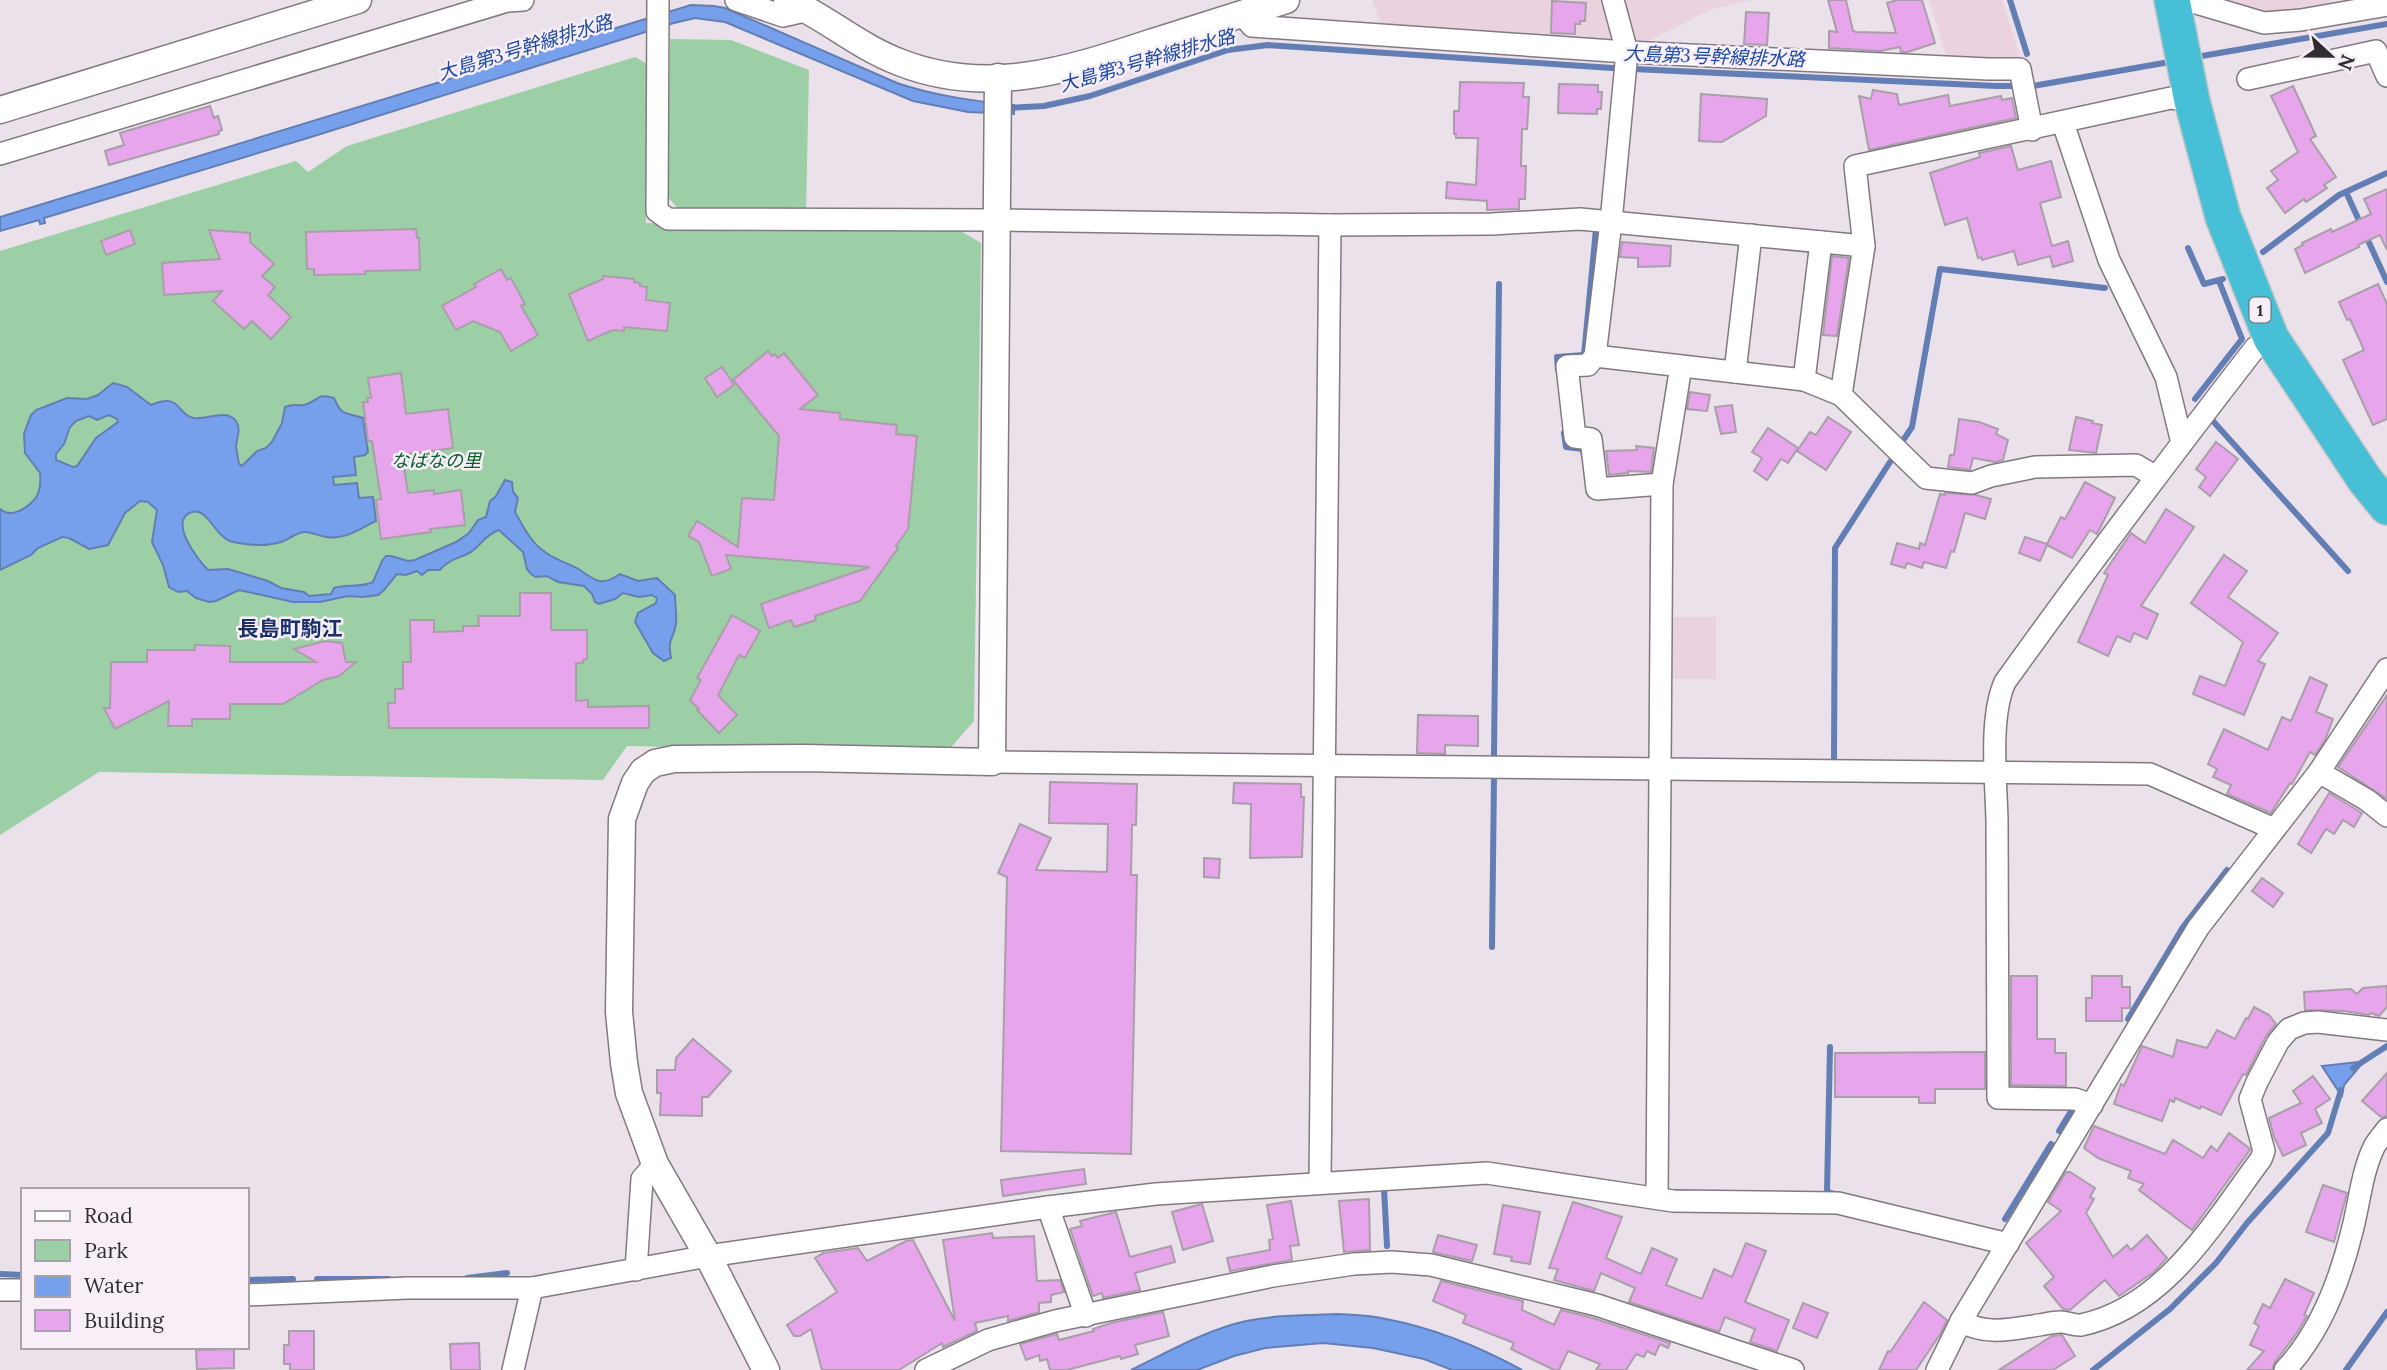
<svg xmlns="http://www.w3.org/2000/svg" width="2387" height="1370" font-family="Lora,'Noto Sans JP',serif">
  <rect width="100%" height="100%" fill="#eae1ea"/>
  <g fill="#ead3de">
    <polygon points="1372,0 1604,0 1615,37 1607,43 1383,29"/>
    <polygon points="1623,0 1751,0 1710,10 1641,45 1637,42"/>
    <polygon points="1929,0 2002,0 2021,59 2015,61 1947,59"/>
    <polygon points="2219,0 2330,0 2331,6 2267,17"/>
    <rect x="1671" y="617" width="45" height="62"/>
  </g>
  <g fill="#9ccfa5">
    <polygon points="670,39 731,40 809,70 806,212 679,210 668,197"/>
    <polygon points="635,57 647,64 646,223 954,227 981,243 974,721 947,752 627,746 603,780 99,772 0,835 0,251 296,161 308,172 347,146"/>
  </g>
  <g fill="#77a0ec" stroke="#627eb4" stroke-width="2" fill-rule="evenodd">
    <path d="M691,5L714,6L725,8L897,83C935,96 974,101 1014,105V114L968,112L913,101L725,22L695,18L674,23L311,137L44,218L45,223L40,224L39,220L0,231V217Z"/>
    <path d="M113,383L127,387L151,405C182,392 176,415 194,418C208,420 226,408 236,421C242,430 236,438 236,447C237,453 238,458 239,464L242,466L257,451L266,448L272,442L282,423L285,407C295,403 296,406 304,405C318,402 316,392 334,398C342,417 345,412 363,418L368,452L365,455L354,457L356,475L333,477L334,485L357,483L359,498L373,497L376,521C359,529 346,540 326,537C319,536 312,532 305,532C296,532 289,540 281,542C265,547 249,545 233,542C216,539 208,507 192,512C167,520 198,560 208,570L228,569L268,581L281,588L304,592L309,596L331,594L334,588C348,584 360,588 373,582L382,561L386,556H391L408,561L415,560L456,542L469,533L478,520L486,517L490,501L496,496L505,480L512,482L513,492L518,498L515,512C523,526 531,543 545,552C555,560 569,563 580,570C596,581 601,587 620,574L638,581L657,578L675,595C675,604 677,616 676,624C674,639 667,637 671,658L664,661L653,653L635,622L638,613L656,603L657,598L652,595L639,597L623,593L615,599L599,604L595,602L592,594L584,586L558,582L547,576L536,577L531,574L527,569L523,552L499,530C486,534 481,545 471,552C460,558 447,560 440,570H428L422,575L417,571L406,575L397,574L384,590L378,595L363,597L348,596L320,602H293L239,590L216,601L209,602L196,598L187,591L178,592L169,587L163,565L152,542L157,510L148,502L140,501L125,513L108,545L89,549L69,538L62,537L38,548L31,555L0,570V509C10,518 25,510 34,500C40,494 41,482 40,473L25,453L24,434L31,415L36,410L67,398L87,399L98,395ZM109,415L117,419L118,422L96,438L77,466L73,467L56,460V454L64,444L70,427L76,421L89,416L97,420Z"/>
    <polygon points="2358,1062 2360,1066 2344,1085 2342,1096 2341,1095 2322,1066"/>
    <path d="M1337,1314C1353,1315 1370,1315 1386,1319C1433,1328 1480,1347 1522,1370H1452L1424,1359L1373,1348L1323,1343L1265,1348L1234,1356L1197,1370H1131C1168,1352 1206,1330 1246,1321C1276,1315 1307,1315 1337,1314Z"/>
  </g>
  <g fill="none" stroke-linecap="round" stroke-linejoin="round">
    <g stroke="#627eb4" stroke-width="6">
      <polyline points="2010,0 2027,54"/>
      <polyline points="2196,57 2387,24"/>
      <polyline points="1008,108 1044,106 1090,96 1228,50 1268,45 1612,68 1996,86 2033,86 2175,61"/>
      <polyline points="2346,192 2387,282"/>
      <polyline points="2188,248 2204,284 2223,279"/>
      <polyline points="2263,252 2339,195 2387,173"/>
      <polyline points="1558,370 1557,357 1584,355 1596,229"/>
      <polyline points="2195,399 2242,339 2219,281"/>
      <polyline points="2212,420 2348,571"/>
      <polyline points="1564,433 1566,447 1583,449 1584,456"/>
      <polyline points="1904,439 1912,427 1940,269 2105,288"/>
      <polyline points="1494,755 1499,284"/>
      <polyline points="1834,759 1835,548 1890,462"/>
      <polyline points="1492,947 1494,777"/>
      <polyline points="2128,1019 2183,927 2227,870"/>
      <polyline points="1830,1047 1827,1192 1834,1194"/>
      <polyline points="2353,1068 2387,1046"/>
      <polyline points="2059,1131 2073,1108"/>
      <polyline points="1384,1188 1387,1246"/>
      <polyline points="2005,1219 2051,1144"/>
      <polyline points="0,1274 23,1275"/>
      <polyline points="467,1278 507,1273"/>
      <polyline points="317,1279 389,1279"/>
      <polyline points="247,1280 293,1279"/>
      <polyline points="2093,1370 2170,1309 2216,1263 2247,1223 2328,1133 2341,1090"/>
      <polyline points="2346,1370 2387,1312"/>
    </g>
  </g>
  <g fill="#e7a5ec" stroke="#a89fa8" stroke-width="2">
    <polygon points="1828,0 1846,0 1853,31 1856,32 1896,33 1887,3 1897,0 1922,0 1935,43 1908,52 1901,52 1900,47 1880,51 1829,48 1829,31 1837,32"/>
    <polygon points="1552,1 1586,3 1585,21 1580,21 1580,24 1575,24 1575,34 1551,33"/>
    <polygon points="1746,12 1769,13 1767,45 1744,44"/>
    <polygon points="1460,82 1524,83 1523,97 1529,97 1527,129 1522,129 1521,166 1526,166 1525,199 1519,199 1519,209 1487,210 1487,201 1446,198 1447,182 1476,185 1478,138 1456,138 1456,134 1454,134 1454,111 1459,111"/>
    <polygon points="1559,84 1598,85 1598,92 1602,92 1601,109 1597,109 1597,114 1558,113"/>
    <polygon points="2293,86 2316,136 2310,139 2336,177 2324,185 2327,188 2306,202 2304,199 2285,213 2267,188 2278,180 2271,171 2298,152 2271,96"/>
    <polygon points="1873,90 1897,94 1899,105 1948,95 1950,106 2001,96 2002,100 2012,98 2016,118 1869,150 1859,96 1871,99"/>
    <polygon points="1701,94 1767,99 1766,116 1722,142 1699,141"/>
    <polygon points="210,106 214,118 218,116 222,130 218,132 219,134 109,165 105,151 124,145 120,133"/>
    <polygon points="2011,146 2018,170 2051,161 2061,197 2040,203 2052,246 2068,241 2073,261 2053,267 2050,256 2018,265 2014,251 1982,260 1981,257 1978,258 1967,218 1945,225 1930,173 1980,157 1979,153"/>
    <polygon points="2387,189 2387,250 2380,235 2358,245 2359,247 2305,273 2295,249 2303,245 2302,243 2331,229 2332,232 2371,214 2364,199"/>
    <polygon points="416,229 417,238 419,238 420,270 365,271 365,274 314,275 314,269 307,269 306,232"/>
    <polygon points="130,230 135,244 106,255 101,241"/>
    <polygon points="209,230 250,233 250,242 274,264 262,276 275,287 268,295 291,317 271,339 252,321 244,329 213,301 222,291 164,295 162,263 220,259"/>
    <polygon points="1622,242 1671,246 1670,266 1638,267 1638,258 1620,257"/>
    <polygon points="1832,256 1849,258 1837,336 1823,335"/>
    <polygon points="501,269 507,280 511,278 525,304 521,306 538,335 511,351 500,332 473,321 456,330 442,306 476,287 474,284"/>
    <polygon points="603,276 634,279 634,282 640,283 640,286 647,287 646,300 670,303 667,331 624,327 624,331 613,330 588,341 569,294 603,279"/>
    <polygon points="2378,284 2387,304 2387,419 2373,425 2343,360 2364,350 2350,319 2347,320 2339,302"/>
    <polygon points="768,351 772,356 775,354 778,358 784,353 818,395 800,409 840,413 840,419 897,425 896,434 917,436 908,529 896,546 898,548 860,601 815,616 816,620 794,627 791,620 769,628 761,604 870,567 726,555 731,569 712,576 699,542 688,536 697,521 738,547 742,498 774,500 779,436 733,380"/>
    <polygon points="722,367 734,385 717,397 705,378"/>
    <polygon points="401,373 406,414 448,409 453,448 402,455 408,493 434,490 434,494 461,490 465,525 430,529 431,532 381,539 376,500 381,499 372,441 368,441 363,402 368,402 367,398 371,398 368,378"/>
    <polygon points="1690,392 1710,395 1707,411 1687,409"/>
    <polygon points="1732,405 1736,432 1721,434 1715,407"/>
    <polygon points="1828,417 1851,432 1826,470 1797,451 1810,432 1816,435"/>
    <polygon points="2076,417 2093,421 2092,423 2102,425 2096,453 2069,450"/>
    <polygon points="1959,419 1979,422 1998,429 1996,434 2008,440 2003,460 1995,462 1973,458 1970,470 1948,467 1950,455 1954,455"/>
    <polygon points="1768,428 1798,448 1788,463 1781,459 1767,480 1754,471 1762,458 1752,452"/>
    <polygon points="2216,442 2238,459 2210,496 2199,487 2206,477 2196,469"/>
    <polygon points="1636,446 1654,448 1651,472 1628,471 1628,473 1609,475 1606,451 1637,450"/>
    <polygon points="2085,482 2115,498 2097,534 2090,530 2072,558 2047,545 2040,561 2019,553 2025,537 2047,544 2061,517 2065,519"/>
    <polygon points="1945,493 1976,495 1991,499 1985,519 1965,513 1954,552 1951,551 1946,568 1924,562 1922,568 1907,563 1905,568 1891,564 1897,543 1919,549 1920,543 1925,545 1940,494 1945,495"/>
    <polygon points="2166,509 2194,527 2141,606 2158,614 2147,639 2134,633 2130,642 2117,636 2108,656 2078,642 2108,575 2104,573 2131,533 2145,543"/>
    <polygon points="2224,555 2247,571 2228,597 2278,633 2258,661 2265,664 2244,715 2193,694 2200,676 2225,686 2243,642 2191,603"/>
    <polygon points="520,593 551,593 551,630 587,630 587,659 583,660 583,663 576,663 576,701 588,700 588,707 649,706 649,728 389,728 388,703 395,703 395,689 403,689 403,662 411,662 410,620 434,620 434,632 463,631 463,626 479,626 478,616 520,616"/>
    <polygon points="732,615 760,631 745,658 739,655 718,695 737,715 719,733 697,710 699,709 690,700 701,680 697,678"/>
    <polygon points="326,641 342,643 346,662 356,662 339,676 323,680 283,704 230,704 230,719 192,719 192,726 168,726 169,701 115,729 104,708 110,708 111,662 147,662 147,650 195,650 195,645 230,646 230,662 316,662 294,649"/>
    <polygon points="2310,677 2327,685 2316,712 2333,719 2325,740 2315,755 2310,752 2292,784 2290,783 2271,813 2227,794 2231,785 2213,777 2217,769 2208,764 2224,729 2268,750 2282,717 2291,721"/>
    <polygon points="2387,695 2387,799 2338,767"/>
    <polygon points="1418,715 1478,716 1478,746 1445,745 1445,754 1417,753"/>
    <polygon points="1050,782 1137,784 1136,825 1132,825 1131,875 1137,875 1131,1154 1001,1151 1007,877 998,873 1020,824 1051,838 1036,870 1107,872 1108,824 1049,823"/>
    <polygon points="1234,783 1301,784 1301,797 1304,797 1302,857 1250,858 1251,804 1233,803"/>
    <polygon points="2329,793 2362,813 2354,827 2343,820 2334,834 2326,829 2311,853 2298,844"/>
    <polygon points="1204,858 1220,859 1219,878 1204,877"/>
    <polygon points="2262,878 2283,893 2273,907 2252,891"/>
    <polygon points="2011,976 2037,976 2037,1039 2055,1039 2055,1053 2066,1053 2066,1086 2011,1085"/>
    <polygon points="2092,976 2122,976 2122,987 2130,987 2130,1008 2122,1008 2122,1021 2086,1021 2086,998 2092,998"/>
    <polygon points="2387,986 2387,1007 2379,1016 2371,1013 2369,1015 2344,1011 2305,1010 2304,992 2351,989 2357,994 2363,988"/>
    <polygon points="2254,1007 2269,1015 2276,1024 2266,1036 2246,1075 2243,1074 2221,1115 2201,1106 2200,1109 2175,1098 2174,1102 2170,1100 2162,1121 2114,1104 2121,1084 2124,1086 2142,1046 2173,1057 2177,1040 2207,1048 2217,1030 2235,1039 2246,1018 2248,1019"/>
    <polygon points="693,1039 731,1071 708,1097 702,1097 702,1116 660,1115 661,1093 657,1093 657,1070 675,1070 676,1058"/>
    <polygon points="1985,1052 1985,1089 1935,1089 1935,1103 1919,1103 1919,1097 1835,1097 1835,1053"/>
    <polygon points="2387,1073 2387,1116 2381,1117 2362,1101"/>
    <polygon points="2313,1076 2330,1099 2315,1109 2322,1123 2301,1133 2306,1145 2283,1156 2274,1137 2269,1118 2301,1103 2293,1091"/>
    <polygon points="2094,1126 2165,1154 2173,1140 2203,1158 2211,1146 2217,1151 2229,1133 2249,1148 2250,1150 2192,1230 2139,1190 2144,1184 2128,1178 2131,1171 2098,1158 2084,1148"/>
    <polygon points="1084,1169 1086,1184 1003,1196 1001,1180"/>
    <polygon points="2066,1172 2070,1172 2095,1188 2090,1197 2094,1199 2086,1213 2113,1257 2127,1245 2131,1250 2147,1235 2167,1258 2154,1272 2119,1296 2105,1280 2070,1310 2063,1309 2044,1286 2054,1277 2026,1243 2061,1211 2048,1202"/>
    <polygon points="2323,1185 2347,1193 2334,1242 2306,1232"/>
    <polygon points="1369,1199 1370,1250 1344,1252 1339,1201"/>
    <polygon points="1291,1201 1299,1245 1290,1246 1292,1260 1230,1271 1227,1258 1270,1250 1269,1240 1273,1239 1267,1205"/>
    <polygon points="1573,1202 1622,1217 1606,1258 1641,1274 1652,1248 1677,1259 1666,1285 1702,1299 1714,1269 1732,1277 1746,1243 1766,1251 1745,1302 1789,1320 1777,1351 1750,1342 1755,1329 1725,1317 1719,1332 1629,1302 1635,1288 1601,1273 1594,1291 1554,1280 1558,1269 1549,1268"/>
    <polygon points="1202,1204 1213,1241 1183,1250 1172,1212"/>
    <polygon points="1503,1205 1540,1212 1530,1264 1511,1261 1512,1257 1494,1254"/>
    <polygon points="1116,1212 1130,1257 1171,1246 1175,1262 1135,1273 1140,1290 1103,1298 1102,1293 1093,1296 1070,1229 1082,1226 1080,1221"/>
    <polygon points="992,1233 993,1238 1034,1236 1037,1281 1060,1280 1064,1292 1051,1295 1051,1302 1039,1303 1039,1312 1008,1321 1008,1316 975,1323 977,1331 943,1347 942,1343 899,1370 822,1370 811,1329 800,1336 794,1336 787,1325 837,1292 815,1258 823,1253 858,1248 867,1261 906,1241 913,1240 955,1321 943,1240"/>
    <polygon points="1438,1235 1477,1245 1472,1261 1433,1252"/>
    <polygon points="2285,1279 2314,1293 2304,1315 2307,1316 2297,1333 2275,1362 2272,1370 2247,1370 2264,1351 2250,1345 2259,1326 2254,1323 2263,1304 2270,1308"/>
    <polygon points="1441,1281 1523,1301 1522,1310 1554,1325 1561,1310 1593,1318 1670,1343 1668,1348 1660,1344 1655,1355 1647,1351 1644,1357 1636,1354 1626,1370 1596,1370 1600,1364 1568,1351 1559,1370 1554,1370 1511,1349 1514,1343 1463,1323 1466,1315 1433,1301"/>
    <polygon points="1924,1302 1947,1320 1941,1333 1916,1370 1879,1370 1888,1351 1890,1352 1893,1348"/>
    <polygon points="1803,1303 1828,1313 1817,1338 1793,1328"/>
    <polygon points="1163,1312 1169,1336 1135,1345 1138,1354 1121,1359 1120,1356 1067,1370 1050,1370 1047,1359 1040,1361 1039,1355 1026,1360 1020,1344 1057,1334 1059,1340 1094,1331 1093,1329 1111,1323"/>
    <polygon points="289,1331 314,1331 314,1370 290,1370 290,1364 284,1364 284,1345 289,1345"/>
    <polygon points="2062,1335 2075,1356 2053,1370 1999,1370 2052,1336"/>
    <polygon points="479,1343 480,1370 451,1370 450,1344"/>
    <polygon points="234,1349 234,1368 197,1369 196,1350"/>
  </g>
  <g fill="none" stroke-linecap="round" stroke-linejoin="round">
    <defs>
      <g id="minor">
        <polyline points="658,0 657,211 668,219 998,220 1330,225 1492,224 1580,219 1864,246 1841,395 1926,478 1972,483 1991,476 2035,467 2136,465 2156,477"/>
        <polyline points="736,0 783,16 809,10"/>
        <polyline points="1613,0 1627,52 1611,222 1595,356 1804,380 1841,395"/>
        <polyline points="2186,0 2264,23 2301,20 2387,5"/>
        <polyline points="1242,14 1252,26 1627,52 1988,69 2020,69 2032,130"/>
        <polyline points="2248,79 2376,51 2387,76"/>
        <polyline points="2063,123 2109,260 2166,377 2182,443"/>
        <polyline points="0,154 507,1 523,0"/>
        <polyline points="1864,246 1855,166 2171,98 2192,101"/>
        <polyline points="1595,356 1588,365 1567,366 1575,437 1591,439 1597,489 1662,484"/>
        <polyline points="1735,372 1751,235"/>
        <polyline points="1804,380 1821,242"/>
        <polyline points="992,762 2150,774 2274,829"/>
        <polyline points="2319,772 2367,800 2387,816"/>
        <path d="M2092,1105L2075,1099L1998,1098C1998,1005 1997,912 1997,820C1996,780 1989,717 2005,682C2086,569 2170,458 2255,348L2271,338"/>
        <polyline points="1320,1183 1330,225"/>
        <polyline points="1657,1198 1662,484 1681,366"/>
        <polyline points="1048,1207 1086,1316"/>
        <polyline points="636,1270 642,1179 655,1164"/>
        <polyline points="0,1290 23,1290"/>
        <polyline points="247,1295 407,1288 532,1288 708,1256 1048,1207 1156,1194 1487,1173 1673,1201 1838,1203 2008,1244"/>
        <path d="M1961,1321C1985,1336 2013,1329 2039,1325C2046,1324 2053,1322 2060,1322C2068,1322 2074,1326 2081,1325C2166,1307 2213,1223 2261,1159L2264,1151L2250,1099L2257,1082L2278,1042L2289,1029L2304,1023L2318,1022L2387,1030"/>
        <polyline points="513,1370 532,1288"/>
        <polyline points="926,1370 988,1340 1055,1321 1273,1276 1354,1264 1392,1262 1431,1265 1597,1305 1793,1370"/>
        <polyline points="1937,1370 1961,1321 2198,928 2319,772 2387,669"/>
        <path d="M2285,1370C2319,1334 2339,1283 2351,1235C2359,1207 2361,1174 2374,1147C2377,1141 2383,1135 2387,1129"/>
      </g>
      <g id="tertiary">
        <path d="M787,0C826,17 859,47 899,62C987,97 1068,70 1153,42C1198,28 1242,14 1286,0"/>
        <polyline points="0,110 358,0"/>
        <polyline points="766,1370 708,1256 655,1164 629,1093 624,1063 619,1012 622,819 635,783 643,771 655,763 674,759 804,758 992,762 998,77"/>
      </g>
      <polyline id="trunk" points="2172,0 2192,101 2223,217 2271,338 2365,480 2387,507"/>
    </defs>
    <use href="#minor" stroke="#827982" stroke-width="24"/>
    <use href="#tertiary" stroke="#827982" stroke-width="29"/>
    <use href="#trunk" stroke="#c5c4c5" stroke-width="38"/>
    <use href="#minor" stroke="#fff" stroke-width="21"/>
    <use href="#tertiary" stroke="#fff" stroke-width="26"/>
    <use href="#trunk" stroke="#46bfd7" stroke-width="35"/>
  </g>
  <g text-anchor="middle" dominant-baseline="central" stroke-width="5" stroke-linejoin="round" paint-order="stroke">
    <rect fill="#f7eef8" stroke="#6c676d" stroke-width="2" x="2249.5" y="297.5" width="21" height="25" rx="5"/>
    <g font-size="16" font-weight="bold" fill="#302d31">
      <text x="2260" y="310">1</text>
    </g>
    <g font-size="18" font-style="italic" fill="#006026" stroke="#f7eef8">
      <text x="436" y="460">なばなの里</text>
    </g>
    <g font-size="19" font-style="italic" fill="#1e4ba2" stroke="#f7eef8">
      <text transform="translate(525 47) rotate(-17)">大島第3号幹線排水路</text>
      <text transform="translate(1714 56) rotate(2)">大島第3号幹線排水路</text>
      <text transform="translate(1147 60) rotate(-16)">大島第3号幹線排水路</text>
    </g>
    <g font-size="21" font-weight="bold" fill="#193168" stroke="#f7eef8">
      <text x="290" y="628">長島町駒江</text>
    </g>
  </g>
  <rect x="21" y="1188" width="228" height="161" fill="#f7eef8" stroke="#a7a1a8" stroke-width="2"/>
  <rect x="35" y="1211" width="35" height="10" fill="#ffffff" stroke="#a7a1a8" stroke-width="2"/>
  <text x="84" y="1223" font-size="21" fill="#302d31">Road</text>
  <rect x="35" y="1240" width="35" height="21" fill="#9ccfa5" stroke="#a7a1a8" stroke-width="2"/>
  <text x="84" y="1258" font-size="21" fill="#302d31">Park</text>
  <rect x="35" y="1276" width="35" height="21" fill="#77a0ec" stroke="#a7a1a8" stroke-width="2"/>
  <text x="84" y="1293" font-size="21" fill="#302d31">Water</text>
  <rect x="35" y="1310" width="35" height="21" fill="#e7a5ec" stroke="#a7a1a8" stroke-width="2"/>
  <text x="84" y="1328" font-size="21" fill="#302d31">Building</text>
  <g transform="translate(2331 56) rotate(112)" stroke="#f7eef8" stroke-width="5" paint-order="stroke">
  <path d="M0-5L12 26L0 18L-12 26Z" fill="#302d31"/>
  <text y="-10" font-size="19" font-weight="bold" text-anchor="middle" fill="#302d31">N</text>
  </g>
</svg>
